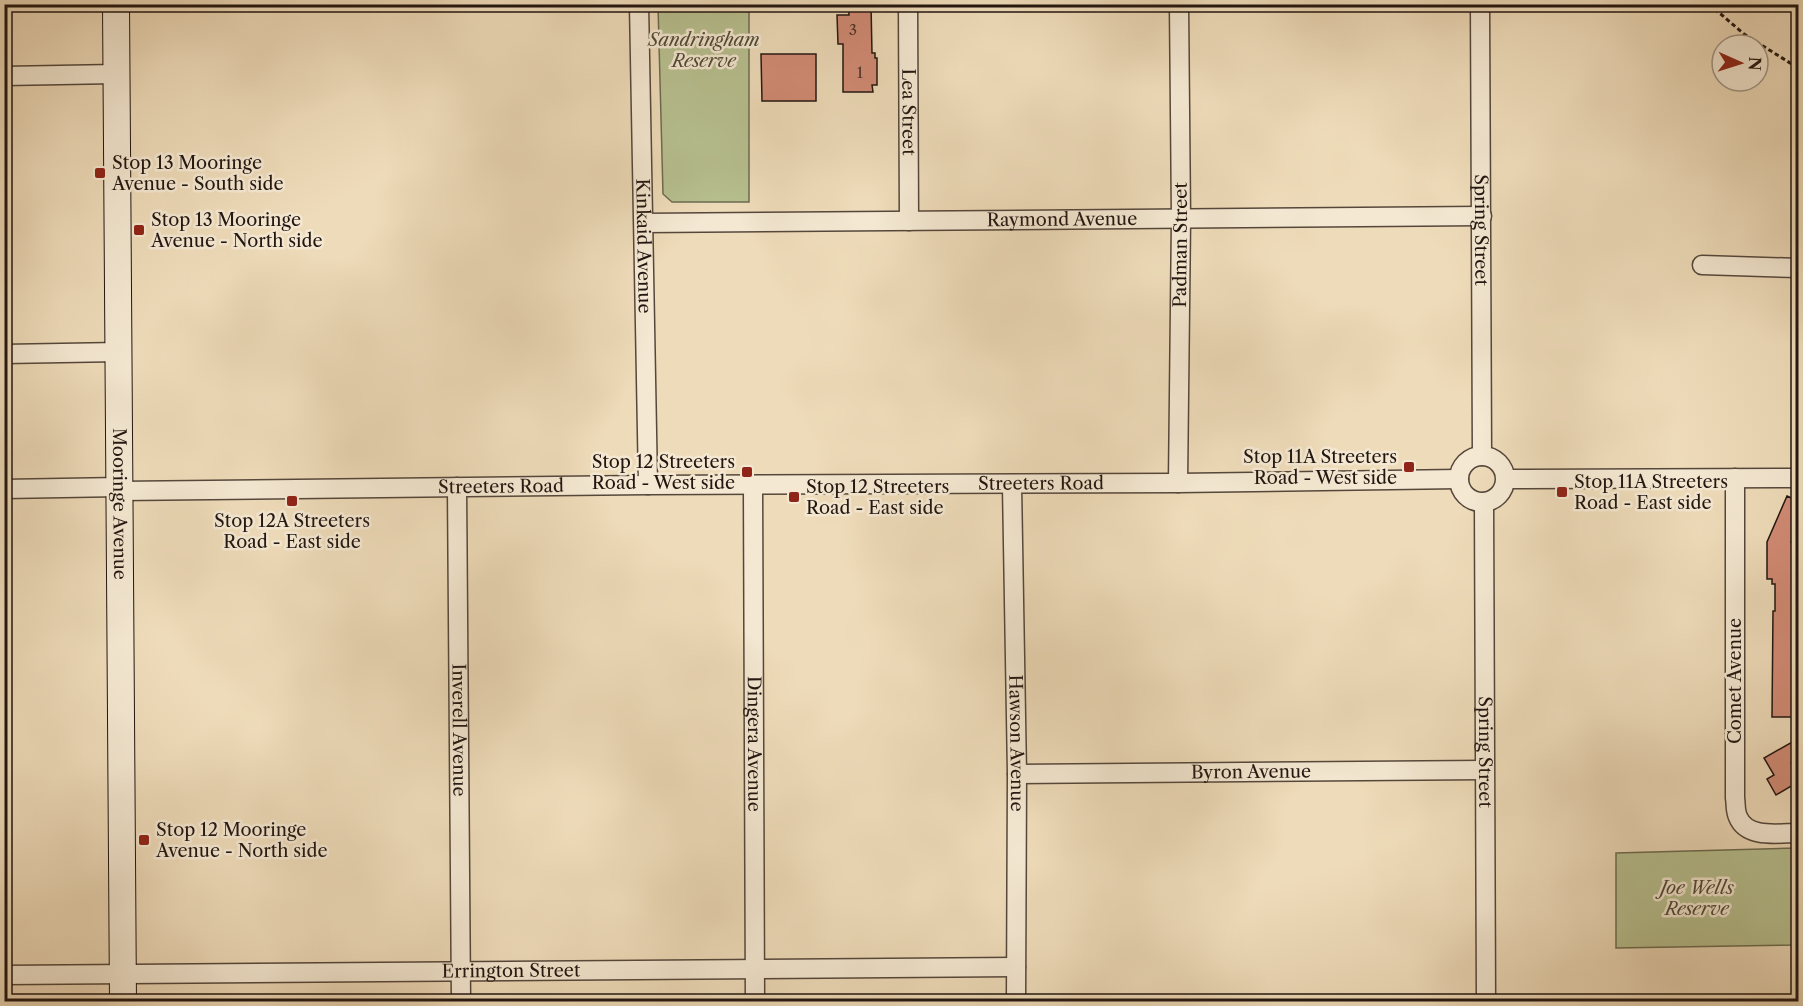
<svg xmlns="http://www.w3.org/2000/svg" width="1803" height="1006" font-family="'Libre Caslon Text',serif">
  <rect width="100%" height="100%" fill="#eedbb9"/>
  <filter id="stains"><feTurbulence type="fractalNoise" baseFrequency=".00333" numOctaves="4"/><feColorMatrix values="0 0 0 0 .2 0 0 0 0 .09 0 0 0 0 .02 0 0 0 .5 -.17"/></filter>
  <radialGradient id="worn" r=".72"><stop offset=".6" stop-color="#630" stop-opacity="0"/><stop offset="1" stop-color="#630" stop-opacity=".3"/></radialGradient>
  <g fill="#b7c090" stroke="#6c6b50" stroke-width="1.5">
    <polygon points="658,5 749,5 749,202 672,202 663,194"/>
    <polygon points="1796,848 1795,945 1616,948 1616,853"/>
  </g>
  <g fill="#d18b75" stroke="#221611" stroke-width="1.5">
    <polygon points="848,4 871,4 872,53 875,53 875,58 877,58 877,85 872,85 873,92 843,92 843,44 838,44 837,15 849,15"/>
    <polygon points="761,54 816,54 816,101 762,101"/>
    <polygon points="1787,496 1798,501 1798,525 1791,542 1798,542 1798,584 1796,584 1796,627 1793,627 1793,679 1798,679 1798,717 1772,717 1773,611 1775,611 1775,584 1772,584 1772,579 1767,579 1767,542"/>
    <polygon points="1794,741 1798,748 1798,759 1791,763 1798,776 1798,782 1776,795 1767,779 1774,775 1764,758"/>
  </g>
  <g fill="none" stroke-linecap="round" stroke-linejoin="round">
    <defs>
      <g id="street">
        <path id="s1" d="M639,4L648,485"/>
        <path id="s2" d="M908,4L909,221"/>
        <path id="s3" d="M1480,4L1482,456"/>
        <polyline points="4,76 116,74"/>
        <path id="s4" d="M644,223L1482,216"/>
        <polyline points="1702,265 1798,268"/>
        <polyline points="4,354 119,352"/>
        <circle cx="1482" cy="479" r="23"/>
        <path d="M1735,478V798C1736,803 1735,811 1738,817C1747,839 1779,833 1798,833"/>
        <polyline points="1506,479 1798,478"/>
        <path id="s5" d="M1178,483L1181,219L1179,4"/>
        <path id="s6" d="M1012,485L1017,774L1016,1002"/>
        <path id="s7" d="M753,486L755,1002"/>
        <path id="s8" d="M457,487L461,1002"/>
        <polyline points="4,489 120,487"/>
        <path id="s9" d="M120,491L648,485L1178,483L1459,479"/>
        <path id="s10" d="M1484,502L1486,1002"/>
        <path id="s11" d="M1017,774L1484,770"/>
        <path id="s12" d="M4,975L1016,967"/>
      </g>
      <g id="secondary">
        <path id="s13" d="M116,4L123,1002"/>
      </g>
    </defs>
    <use href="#street" stroke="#55473b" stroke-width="21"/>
    <use href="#secondary" stroke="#221611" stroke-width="28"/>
    <polyline stroke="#221611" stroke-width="3" stroke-dasharray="4.5 3" stroke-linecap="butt" points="1709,4 1744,34 1798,68"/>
    <use href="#street" stroke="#f4e8d2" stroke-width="18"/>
    <use href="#secondary" stroke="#f4e8d2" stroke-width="26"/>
  </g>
  <g fill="#8f2418" stroke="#f4e8d2" stroke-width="2">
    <rect x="94" y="167" width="12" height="12" rx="3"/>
    <rect x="133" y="224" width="12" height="12" rx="3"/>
    <rect x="1403" y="461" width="12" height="12" rx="3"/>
    <rect x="741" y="466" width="12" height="12" rx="3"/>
    <rect x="1556" y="486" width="12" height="12" rx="3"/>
    <rect x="788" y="491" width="12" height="12" rx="3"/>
    <rect x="286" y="495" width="12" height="12" rx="3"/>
    <rect x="138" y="834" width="12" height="12" rx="3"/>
  </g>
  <g text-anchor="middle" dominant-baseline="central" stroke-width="5" stroke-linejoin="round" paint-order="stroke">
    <g font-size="15" fill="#4e332a">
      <text x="853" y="29">3</text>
      <text x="860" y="72">1</text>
    </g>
    <g font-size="18" font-style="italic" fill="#4f4937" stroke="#f4e8d2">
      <text x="704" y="40">Sandringham<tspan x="704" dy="21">Reserve</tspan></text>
      <text x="1697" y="888">Joe Wells<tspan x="1697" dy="21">Reserve</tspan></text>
    </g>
    <g font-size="18" fill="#221611" stroke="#f4e8d2">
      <text stroke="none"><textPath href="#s2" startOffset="108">Lea Street</textPath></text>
      <text stroke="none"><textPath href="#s4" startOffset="418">Raymond Avenue</textPath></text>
      <text stroke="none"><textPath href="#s3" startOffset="226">Spring Street</textPath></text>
      <text stroke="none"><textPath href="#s5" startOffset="238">Padman Street</textPath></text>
      <text stroke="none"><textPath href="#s1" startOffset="242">Kinkaid Avenue</textPath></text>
      <text stroke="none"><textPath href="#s9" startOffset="921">Streeters Road</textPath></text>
      <text stroke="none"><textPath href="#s9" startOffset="381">Streeters Road</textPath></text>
      <text stroke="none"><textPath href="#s13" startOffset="500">Mooringe Avenue</textPath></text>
      <text transform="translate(1735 681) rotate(-90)">Comet Avenue</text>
      <text stroke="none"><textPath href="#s8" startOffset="243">Inverell Avenue</textPath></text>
      <text stroke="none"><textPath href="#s6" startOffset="258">Hawson Avenue</textPath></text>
      <text stroke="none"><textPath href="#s7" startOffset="258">Dingera Avenue</textPath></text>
      <text stroke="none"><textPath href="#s10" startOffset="250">Spring Street</textPath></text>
      <text stroke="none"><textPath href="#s11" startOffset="234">Byron Avenue</textPath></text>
      <text stroke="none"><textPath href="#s12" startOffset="507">Errington Street</textPath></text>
    </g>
    <g font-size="18" fill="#221611" stroke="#f4e8d2" text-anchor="start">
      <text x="112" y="163">Stop 13 Mooringe<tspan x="112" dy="21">Avenue - South side</tspan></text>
      <text x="151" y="220">Stop 13 Mooringe<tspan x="151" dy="21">Avenue - North side</tspan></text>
      <text x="1397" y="457" text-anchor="end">Stop 11A Streeters<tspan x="1397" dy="21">Road - West side</tspan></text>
      <text x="735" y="462" text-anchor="end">Stop 12 Streeters<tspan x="735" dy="21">Road - West side</tspan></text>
      <text x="1574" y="482">Stop 11A Streeters<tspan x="1574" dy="21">Road - East side</tspan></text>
      <text x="806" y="487">Stop 12 Streeters<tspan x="806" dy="21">Road - East side</tspan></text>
      <text x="292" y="521" text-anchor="middle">Stop 12A Streeters<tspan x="292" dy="21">Road - East side</tspan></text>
      <text x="156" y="830">Stop 12 Mooringe<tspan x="156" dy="21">Avenue - North side</tspan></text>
    </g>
  </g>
  <rect width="1803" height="1006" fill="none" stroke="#eedbb9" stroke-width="24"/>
  <rect x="6" y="6" width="1791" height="994" fill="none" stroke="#221611" stroke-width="3"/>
  <rect x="12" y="12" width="1779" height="982" fill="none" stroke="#221611" stroke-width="1.5"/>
  <g transform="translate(1740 63) rotate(93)"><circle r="28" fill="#f4e8d2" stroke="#a09485" stroke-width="1.5"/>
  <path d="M0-4.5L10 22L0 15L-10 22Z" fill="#8f2418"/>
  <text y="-9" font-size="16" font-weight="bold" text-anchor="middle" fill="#221611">N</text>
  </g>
  <rect width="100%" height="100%" filter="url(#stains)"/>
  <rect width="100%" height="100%" fill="url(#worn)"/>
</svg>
